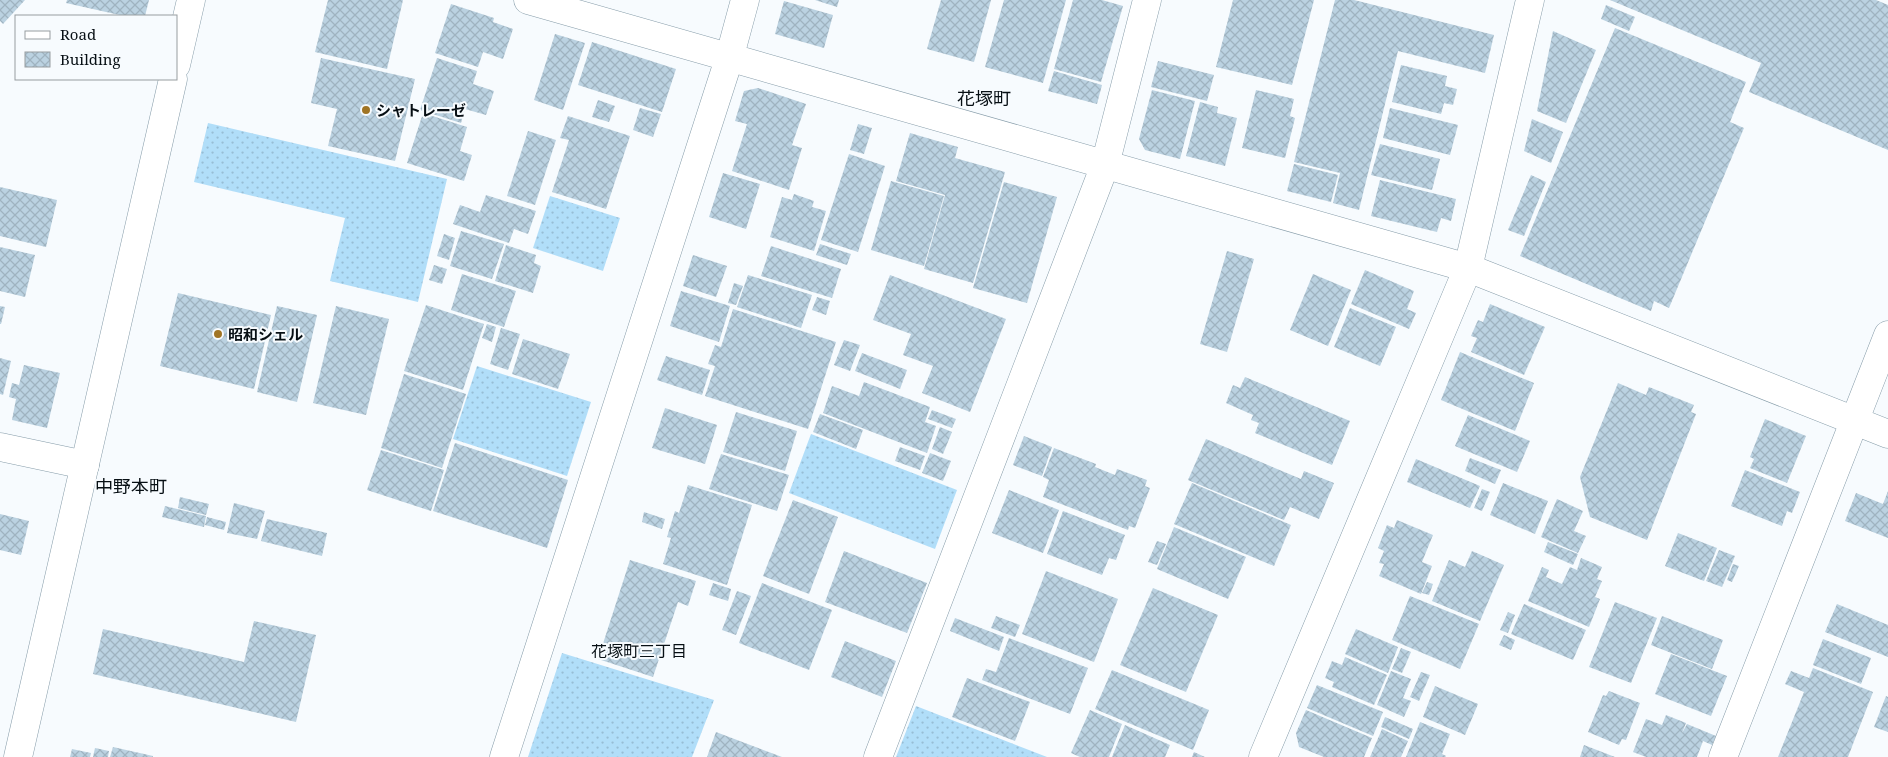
<svg xmlns="http://www.w3.org/2000/svg" width="1888" height="757" font-family="'Noto Serif','Noto Sans JP',serif">
  <defs>
    <pattern id="grass-dots" width="8" height="8" patternUnits="userSpaceOnUse" patternTransform="scale(1.25)"><rect width="8" height="8" fill="#b1def9"/><path d="M2 2h.1M6 6h.1" fill="none" stroke="#97bdd5" stroke-width="1.8" stroke-linecap="round"/></pattern>
    <pattern id="building-cross-hatch" width="8" height="8" patternUnits="userSpaceOnUse" patternTransform="scale(1.25)"><rect width="8" height="8" fill="#bbd2e1"/><path d="M0 0l8 8M0 8l8-8" fill="none" stroke="#9fb3c0"/></pattern>
  </defs>
  <rect width="100%" height="100%" fill="#f7fbfe"/>
  <g fill="url(#grass-dots)">
    <polygon points="208,123 447,179 418,302 330,281 345,218 194,182"/>
    <polygon points="550,196 620,218 603,271 533,248"/>
    <polygon points="477,366 591,402 567,476 453,439"/>
    <polygon points="811,434 957,490 935,549 789,493"/>
    <polygon points="562,653 714,700 692,757 528,757"/>
    <polygon points="916,706 1047,757 896,757"/>
  </g>
  <g fill="url(#building-cross-hatch)">
    <polygon points="0,0 25,0 3,24 0,21"/>
    <polygon points="67,0 149,0 145,16 124,16 66,3"/>
    <polygon points="328,0 403,0 387,69 315,52"/>
    <polygon points="815,0 839,0 837,7"/>
    <polygon points="941,0 991,0 974,62 927,49"/>
    <polygon points="1004,0 1066,0 1043,83 985,67"/>
    <polygon points="1073,0 1102,0 1123,6 1101,82 1054,69"/>
    <polygon points="1233,0 1314,0 1292,85 1216,67"/>
    <polygon points="1335,0 1354,0 1494,35 1485,73 1398,51 1359,210 1333,203 1340,173 1294,162"/>
    <polygon points="1610,0 1876,0 1888,5 1888,150 1749,92 1761,63"/>
    <polygon points="784,1 833,15 824,48 775,34"/>
    <polygon points="451,4 494,18 493,22 513,29 503,59 483,52 478,67 435,53"/>
    <polygon points="1606,5 1635,17 1629,31 1601,19"/>
    <polygon points="1615,28 1746,82 1730,122 1744,128 1669,308 1654,301 1651,311 1520,256"/>
    <polygon points="1553,31 1596,50 1566,123 1537,111"/>
    <polygon points="555,34 585,43 563,110 534,100"/>
    <polygon points="592,42 676,69 662,112 578,85"/>
    <polygon points="321,58 415,79 395,161 328,146 337,109 311,103"/>
    <polygon points="437,58 477,71 473,84 494,91 486,115 465,109 461,123 420,110"/>
    <polygon points="1158,61 1214,75 1207,101 1151,87"/>
    <polygon points="1401,65 1447,76 1445,86 1457,89 1453,105 1444,103 1441,114 1392,102"/>
    <polygon points="1054,71 1102,85 1097,104 1048,91"/>
    <polygon points="758,88 806,104 792,145 802,148 789,190 732,171 747,124 735,121 744,91"/>
    <polygon points="1152,90 1195,101 1180,159 1145,150 1139,139"/>
    <polygon points="1256,90 1294,99 1290,116 1295,118 1285,158 1242,148"/>
    <polygon points="598,100 615,106 609,122 592,117"/>
    <polygon points="1200,102 1218,107 1217,113 1237,118 1225,166 1186,156"/>
    <polygon points="640,108 661,114 653,137 633,130"/>
    <polygon points="1390,108 1458,125 1450,155 1383,138"/>
    <polygon points="423,113 467,127 460,151 472,155 464,181 407,163"/>
    <polygon points="568,116 630,136 606,209 552,192 569,140 560,138"/>
    <polygon points="1532,119 1563,132 1551,163 1524,151"/>
    <polygon points="858,124 872,128 864,154 850,150"/>
    <polygon points="528,131 556,140 535,205 507,196"/>
    <polygon points="910,133 958,147 955,158 1005,172 973,283 924,269 945,195 896,181"/>
    <polygon points="1380,144 1440,159 1432,190 1371,175"/>
    <polygon points="849,154 885,166 858,252 821,240"/>
    <polygon points="1294,164 1338,175 1331,202 1287,191"/>
    <polygon points="723,173 760,184 746,229 709,217"/>
    <polygon points="1531,175 1546,182 1524,236 1508,230"/>
    <polygon points="1380,180 1456,199 1451,221 1441,218 1437,232 1371,216"/>
    <polygon points="891,181 944,196 924,266 871,250"/>
    <polygon points="1004,182 1057,197 1027,303 973,288"/>
    <polygon points="0,187 57,200 46,247 0,236"/>
    <polygon points="794,194 814,201 812,207 826,211 814,251 770,237 782,197 792,200"/>
    <polygon points="486,195 536,211 528,234 514,229 509,243 453,224 460,205 480,212"/>
    <polygon points="461,231 504,244 492,279 450,266"/>
    <polygon points="444,234 455,238 449,260 437,256"/>
    <polygon points="820,244 851,254 847,265 816,255"/>
    <polygon points="506,245 536,255 534,263 541,266 533,293 495,281"/>
    <polygon points="771,246 841,269 832,298 761,276"/>
    <polygon points="0,247 35,255 25,297 0,291"/>
    <polygon points="1227,251 1254,259 1227,352 1200,344"/>
    <polygon points="693,255 727,266 716,297 683,286"/>
    <polygon points="434,265 447,269 442,284 429,280"/>
    <polygon points="1365,270 1414,291 1407,309 1416,313 1409,329 1351,304"/>
    <polygon points="462,274 516,291 504,327 451,310"/>
    <polygon points="1313,274 1351,290 1328,346 1290,330"/>
    <polygon points="748,275 812,295 801,328 737,307"/>
    <polygon points="890,275 1006,319 970,412 922,393 933,366 903,355 911,334 873,320"/>
    <polygon points="734,283 743,286 736,305 728,303"/>
    <polygon points="681,291 730,306 719,342 670,326"/>
    <polygon points="178,293 271,315 254,389 160,366"/>
    <polygon points="817,297 830,301 826,315 812,310"/>
    <polygon points="1490,304 1545,327 1524,375 1471,352 1477,338 1471,336 1478,320 1483,322"/>
    <polygon points="426,305 484,324 463,390 404,371"/>
    <polygon points="0,306 5,307 1,324 0,324"/>
    <polygon points="277,306 317,315 297,402 257,392"/>
    <polygon points="336,306 389,319 366,415 313,403"/>
    <polygon points="1350,308 1396,327 1380,366 1334,347"/>
    <polygon points="733,309 836,342 808,429 705,396 715,366 708,364 715,345 721,347"/>
    <polygon points="487,324 496,327 492,342 482,338"/>
    <polygon points="501,328 520,334 508,370 490,364"/>
    <polygon points="523,339 570,354 558,389 512,374"/>
    <polygon points="844,340 860,345 850,371 834,365"/>
    <polygon points="1460,352 1534,383 1515,431 1441,400"/>
    <polygon points="862,353 907,370 900,389 855,371"/>
    <polygon points="666,356 710,370 702,395 657,380"/>
    <polygon points="0,358 11,361 3,395 0,394"/>
    <polygon points="24,365 60,373 47,428 12,420 16,399 9,397 12,383 19,385"/>
    <polygon points="404,374 466,394 442,468 381,448"/>
    <polygon points="1245,377 1350,421 1332,465 1255,433 1259,423 1251,420 1253,415 1226,403 1233,385 1240,388"/>
    <polygon points="864,382 930,407 925,422 936,426 927,453 823,413 832,386 859,396"/>
    <polygon points="1618,383 1646,395 1649,387 1694,405 1691,412 1696,414 1647,540 1590,517 1580,477"/>
    <polygon points="665,408 717,425 705,464 652,448"/>
    <polygon points="932,410 956,419 952,428 928,419"/>
    <polygon points="736,412 797,431 785,471 723,452"/>
    <polygon points="820,414 863,430 856,449 813,432"/>
    <polygon points="1468,415 1530,441 1517,472 1455,446"/>
    <polygon points="1765,419 1806,436 1787,483 1750,468 1754,459 1750,457"/>
    <polygon points="940,427 952,432 943,454 932,449"/>
    <polygon points="1024,436 1052,447 1042,476 1013,465"/>
    <polygon points="1206,439 1301,479 1304,471 1334,483 1319,519 1290,507 1284,520 1188,480"/>
    <polygon points="455,443 568,480 547,548 433,511"/>
    <polygon points="900,447 925,456 920,470 895,461"/>
    <polygon points="1054,448 1096,464 1095,467 1115,475 1117,469 1147,480 1145,486 1150,488 1135,528 1129,526 1128,530 1043,497 1049,480 1043,477"/>
    <polygon points="381,450 444,470 431,511 367,490"/>
    <polygon points="930,453 951,461 943,481 922,473"/>
    <polygon points="721,454 789,475 777,511 709,489"/>
    <polygon points="1470,458 1501,470 1495,484 1465,471"/>
    <polygon points="1416,459 1480,486 1470,508 1407,482"/>
    <polygon points="1745,470 1800,492 1792,513 1787,511 1782,526 1731,506"/>
    <polygon points="1192,483 1291,525 1274,566 1174,524"/>
    <polygon points="1503,483 1548,501 1535,534 1490,515"/>
    <polygon points="688,485 752,505 727,585 663,564 671,538 667,537 675,511 679,513"/>
    <polygon points="1482,489 1490,492 1482,511 1474,508"/>
    <polygon points="1009,490 1059,510 1043,553 992,533"/>
    <polygon points="1888,491 1888,538 1845,521 1856,493 1883,504"/>
    <polygon points="180,497 209,504 206,515 178,508"/>
    <polygon points="1557,499 1583,511 1574,531 1586,536 1578,553 1541,537"/>
    <polygon points="793,500 838,517 809,594 763,576"/>
    <polygon points="234,503 265,511 257,539 227,533"/>
    <polygon points="165,506 206,516 204,527 162,517"/>
    <polygon points="1063,511 1125,535 1116,560 1109,558 1102,575 1047,554"/>
    <polygon points="644,512 665,519 662,529 642,522"/>
    <polygon points="0,514 29,521 21,555 0,550"/>
    <polygon points="207,517 226,522 224,530 205,525"/>
    <polygon points="267,519 327,533 322,556 261,541"/>
    <polygon points="1397,520 1433,535 1422,562 1432,566 1421,594 1379,576 1384,564 1379,563 1384,551 1378,548 1387,525 1394,528"/>
    <polygon points="1174,527 1246,557 1228,599 1157,569"/>
    <polygon points="1678,533 1717,548 1704,581 1665,566"/>
    <polygon points="1157,541 1166,544 1157,565 1148,562"/>
    <polygon points="1548,542 1578,554 1573,565 1544,552"/>
    <polygon points="1719,550 1735,556 1722,587 1706,581"/>
    <polygon points="844,551 927,583 907,633 825,602"/>
    <polygon points="1472,551 1504,565 1480,621 1432,601 1449,560 1465,567"/>
    <polygon points="1581,558 1602,567 1597,579 1602,581 1595,597 1600,599 1589,627 1528,601 1542,567 1549,570 1546,577 1562,584 1570,567 1577,570"/>
    <polygon points="630,560 696,581 688,606 678,602 653,677 598,659"/>
    <polygon points="1733,564 1739,566 1732,582 1727,580"/>
    <polygon points="1046,571 1118,599 1094,662 1022,634"/>
    <polygon points="1427,582 1433,584 1429,595 1422,593"/>
    <polygon points="713,583 731,589 728,601 709,595"/>
    <polygon points="762,583 832,610 809,670 739,643"/>
    <polygon points="1153,588 1218,615 1186,692 1120,665"/>
    <polygon points="737,591 751,596 736,635 722,630"/>
    <polygon points="1410,596 1479,624 1460,669 1392,640"/>
    <polygon points="1615,602 1657,618 1631,683 1589,667"/>
    <polygon points="1524,604 1586,630 1573,660 1511,634"/>
    <polygon points="1837,604 1888,625 1888,657 1825,632"/>
    <polygon points="1508,612 1515,615 1508,633 1500,630"/>
    <polygon points="996,616 1020,625 1015,637 991,628"/>
    <polygon points="1662,616 1723,640 1712,669 1651,645"/>
    <polygon points="955,618 1004,637 999,651 950,631"/>
    <polygon points="254,621 316,635 296,722 93,674 103,629 244,662"/>
    <polygon points="1356,629 1398,647 1388,673 1345,654"/>
    <polygon points="1504,635 1515,640 1511,650 1499,645"/>
    <polygon points="1009,638 1088,668 1070,714 982,680 986,669 996,672"/>
    <polygon points="1823,639 1871,658 1861,684 1813,665"/>
    <polygon points="845,641 896,661 882,697 831,677"/>
    <polygon points="1401,648 1411,652 1402,673 1392,669"/>
    <polygon points="1671,654 1727,676 1711,716 1655,694"/>
    <polygon points="1345,657 1387,675 1374,705 1332,687 1334,682 1325,678 1332,661 1342,665"/>
    <polygon points="1813,668 1873,692 1848,757 1778,757 1804,692 1785,684 1791,671 1809,678"/>
    <polygon points="1112,670 1209,710 1193,750 1095,709"/>
    <polygon points="1391,671 1411,679 1403,698 1411,701 1404,717 1377,705"/>
    <polygon points="1421,672 1430,675 1419,701 1410,697"/>
    <polygon points="967,678 1030,702 1015,741 952,717"/>
    <polygon points="1317,685 1383,712 1373,736 1307,708"/>
    <polygon points="1435,686 1478,704 1465,735 1423,717"/>
    <polygon points="1609,691 1640,703 1626,740 1622,739 1619,745 1588,732 1603,695 1606,696"/>
    <polygon points="1886,696 1888,697 1888,732 1874,727"/>
    <polygon points="1090,710 1122,724 1109,757 1080,757 1071,753"/>
    <polygon points="1306,710 1372,738 1364,757 1324,757 1299,747 1296,733"/>
    <polygon points="1666,715 1686,723 1682,733 1687,724 1716,736 1712,745 1703,741 1697,757 1646,757 1633,752 1646,719 1662,725"/>
    <polygon points="1385,717 1413,729 1409,739 1381,727"/>
    <polygon points="1420,722 1450,734 1442,754 1446,756 1445,757 1406,757"/>
    <polygon points="1125,725 1170,745 1165,757 1112,757"/>
    <polygon points="1382,729 1408,741 1401,757 1370,757"/>
    <polygon points="716,732 782,757 707,757"/>
    <polygon points="1584,745 1615,757 1580,757"/>
    <polygon points="113,747 153,756 153,757 110,757"/>
    <polygon points="95,748 109,751 108,757 93,757"/>
    <polygon points="72,749 91,753 90,757 70,757"/>
    <polygon points="1194,752 1205,757 1192,757"/>
  </g>
  <g fill="none" stroke-linecap="round" stroke-linejoin="round">
    <defs>
      <g id="minor">
        <polyline points="528,0 1468,268 1888,434"/>
        <polyline points="0,447 85,465"/>
        <polyline points="504,757 729,59 745,0"/>
        <polyline points="878,757 1105,165 1147,0"/>
        <polyline points="1263,757 1468,268 1530,0"/>
        <polyline points="1723,757 1888,335"/>
      </g>
      <g id="tertiary">
        <polyline points="176,65 191,0"/>
        <polyline points="18,757 173,79"/>
      </g>
    </defs>
    <use href="#minor" stroke="#869ca9" stroke-width="29"/>
    <use href="#tertiary" stroke="#869ca9" stroke-width="29"/>
    <use href="#minor" stroke="#fff" stroke-width="28"/>
    <use href="#tertiary" stroke="#fff" stroke-width="28"/>
  </g>
  <g fill="#a07525" stroke="#f7fbfe" stroke-width="2">
    <circle cx="366" cy="110" r="5"/>
    <circle cx="218" cy="334" r="5"/>
  </g>
  <g text-anchor="middle" dominant-baseline="central" stroke-width="4" stroke-linejoin="round" paint-order="stroke">
    <g font-size="15" font-weight="bold" fill="#070f14" stroke="#f7fbfe" text-anchor="start">
      <text x="376" y="110">シャトレーゼ</text>
      <text x="228" y="334">昭和シェル</text>
    </g>
    <g font-size="16" fill="#070f14" stroke="#f7fbfe">
      <text x="639" y="651">花塚町三丁目</text>
    </g>
    <g font-size="18" fill="#070f14" stroke="#f7fbfe">
      <text x="984" y="98">花塚町</text>
      <text x="131" y="486">中野本町</text>
    </g>
  </g>
  <rect x="15" y="15" width="162" height="65" fill="#f7fbfe" stroke="#979da0"/>
  <rect x="25" y="31" width="25" height="8" fill="#ffffff" stroke="#979da0"/>
  <text x="60" y="40" font-size="15" fill="#070f14">Road</text>
  <rect x="25" y="52" width="25" height="15" fill="url(#building-cross-hatch)" stroke="#979da0"/>
  <text x="60" y="65" font-size="15" fill="#070f14">Building</text>
</svg>
